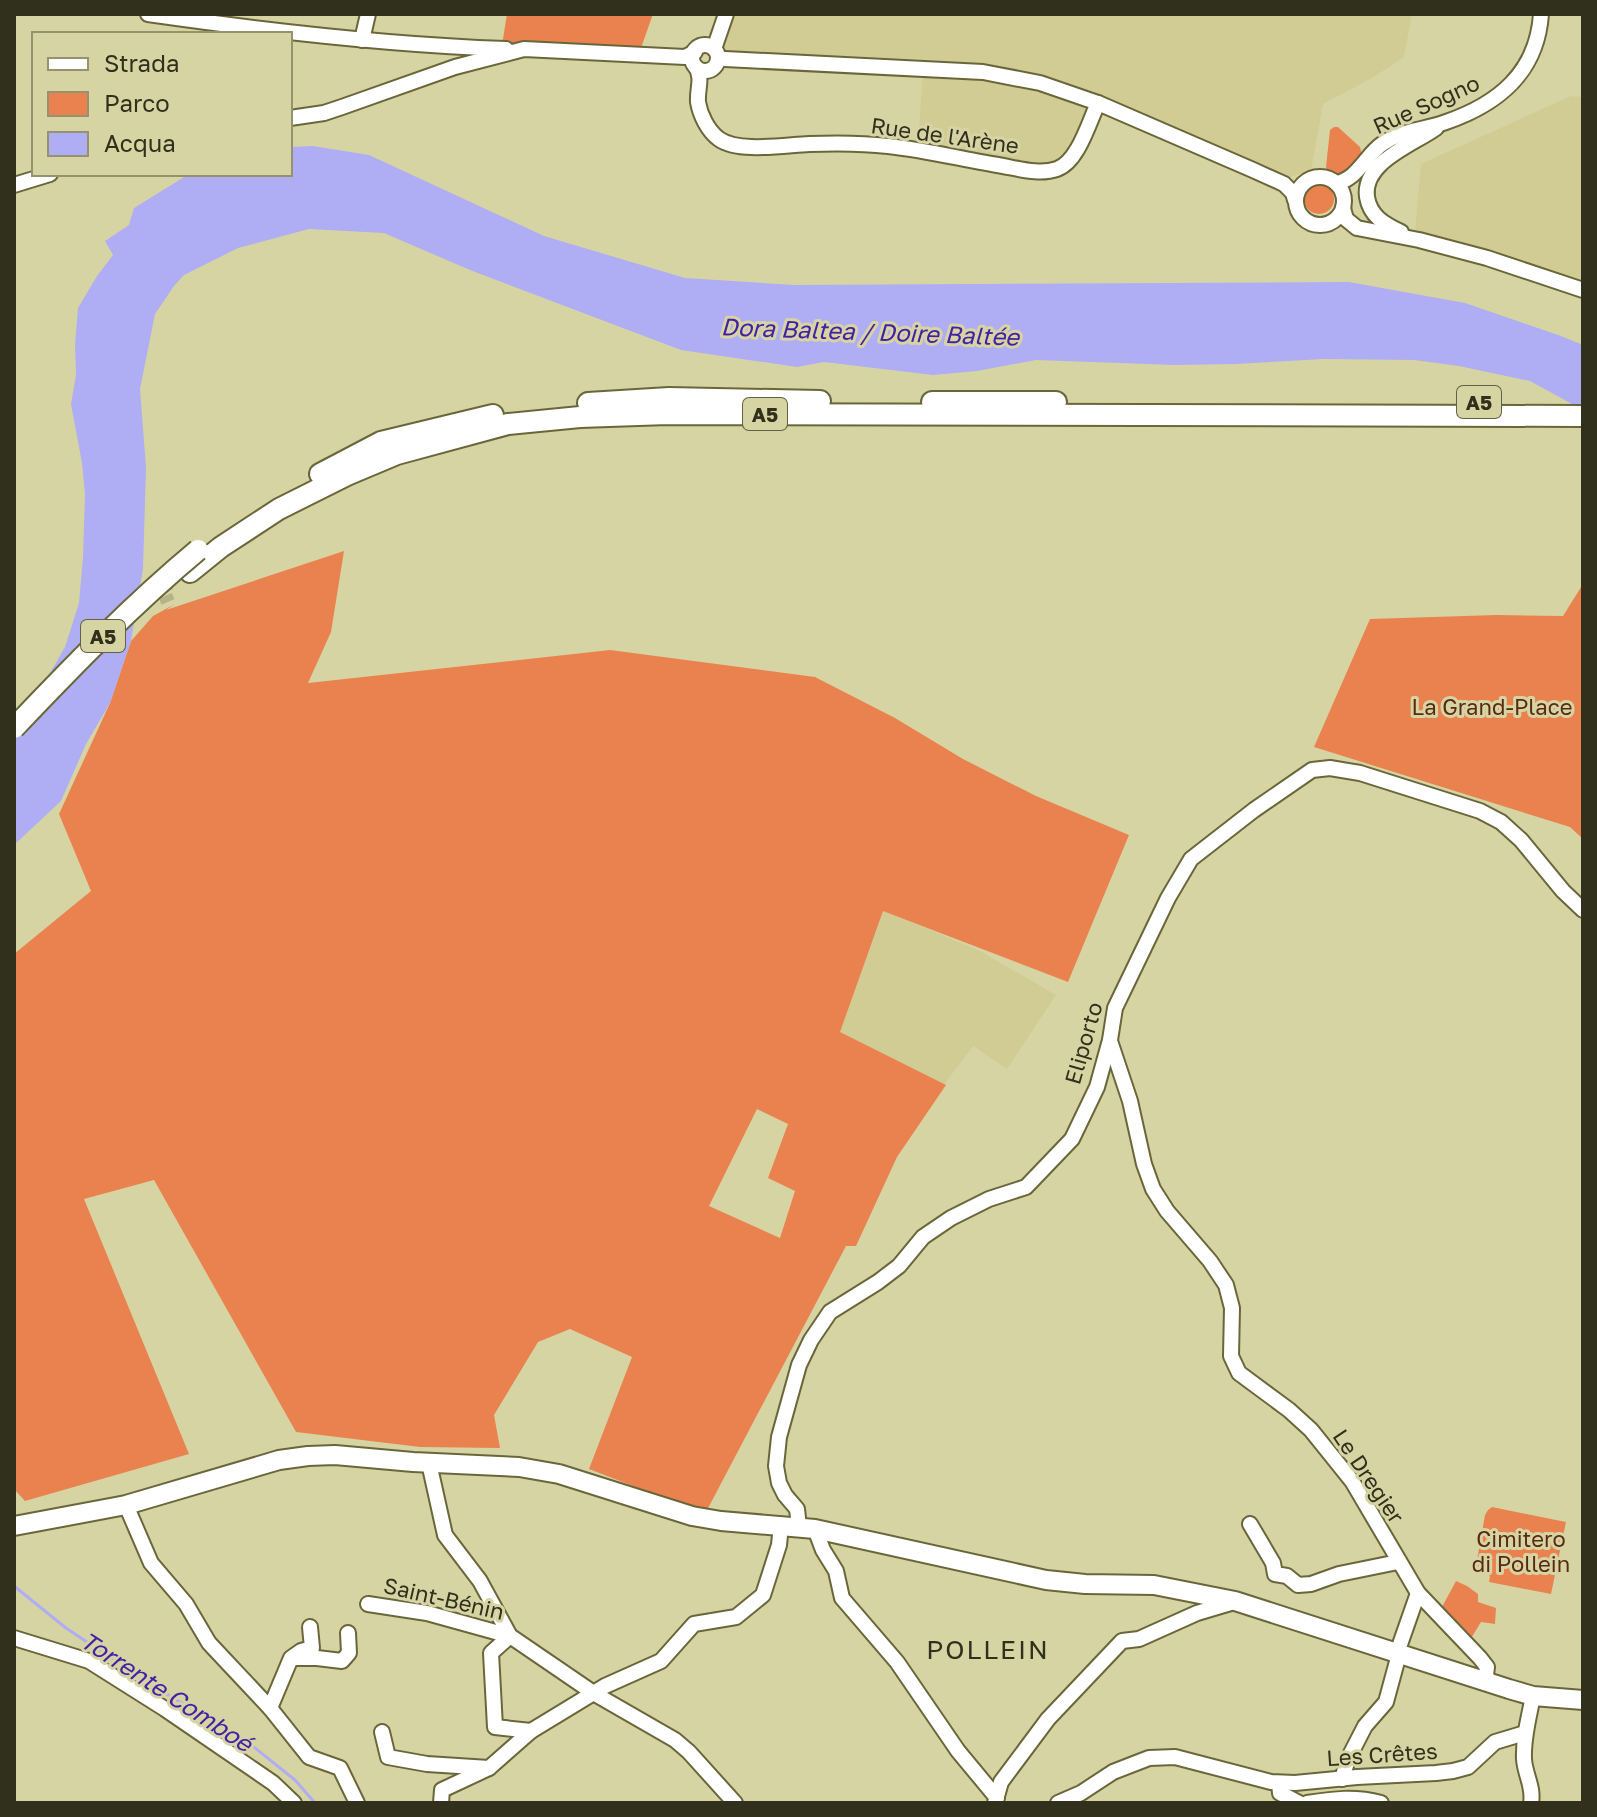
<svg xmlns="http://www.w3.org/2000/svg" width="1597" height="1817" font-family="'Golos Text',sans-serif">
  <rect width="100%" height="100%" fill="#d7d4a4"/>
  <g fill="#d0cc94">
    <polygon points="731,14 1412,14 1404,57 1374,77 1323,104 1311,170 1290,177 1042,76 774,55 719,53"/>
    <polygon points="923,74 1041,86 1091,106 1069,152 1055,162 1042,166 1023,164 918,144"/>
    <polygon points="1571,96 1583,97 1583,281 1415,232 1421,164"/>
    <polygon points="883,910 980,951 1056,995 1007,1069 973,1046 943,1086 838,1031"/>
  </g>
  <g fill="#ea8250" fill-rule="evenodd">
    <polygon points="507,14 653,14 641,48 502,45"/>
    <path d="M1334,127H1338L1360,147L1362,155L1347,175C1338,176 1330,176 1326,167L1330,130Z"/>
    <circle cx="1319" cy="199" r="15"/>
    <path d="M344,551L331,632L308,683L610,650L815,677L895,718L963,759L1036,796L1129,835L1068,982L883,911L840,1032L946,1085L897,1157L856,1246H846L705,1514L589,1469L632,1357L570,1329L538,1342L494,1415L500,1448L420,1447L296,1432L154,1180L84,1199L189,1454L25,1501L14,1489V954L91,891L59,814L110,703L131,641L153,616L175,604L166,610ZM757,1109L788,1124L768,1178L795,1191L780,1238L709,1206Z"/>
    <polygon points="1583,584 1583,839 1570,827 1314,747 1370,619 1496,615 1563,616"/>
    <polygon points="1492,1507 1566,1522 1551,1594 1489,1582 1490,1576 1484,1569 1476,1566 1485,1515 1488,1510"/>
    <polygon points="1456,1581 1467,1586 1478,1594 1478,1602 1496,1608 1495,1624 1481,1622 1470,1640 1447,1617 1442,1607"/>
  </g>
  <polygon fill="#afadf3" points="313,146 369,155 544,236 685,278 794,285 1349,282 1465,303 1561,336 1583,345 1583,410 1530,381 1459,366 1414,360 1323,359 1235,364 1175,365 1036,360 977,371 933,375 824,362 797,367 681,350 470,270 384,233 309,229 238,248 184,275 174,286 155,314 140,389 146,468 143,569 131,641 110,703 86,744 61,801 14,845 14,736 65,647 79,603 83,557 85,494 82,463 71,404 76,375 75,345 78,308 97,276 113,255 105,241 129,225 134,208 189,174 290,174 290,147"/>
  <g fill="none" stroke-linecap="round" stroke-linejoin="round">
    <polyline stroke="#afadf3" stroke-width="3" points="14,1586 66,1628 151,1685 245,1740 295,1780 315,1803"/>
    <polyline stroke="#b6b389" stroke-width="14" stroke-dasharray="14 7" stroke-linecap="butt" points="167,575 165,595 168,602"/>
    <defs>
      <g id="minor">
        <path d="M148,14C267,31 386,45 506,49"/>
        <polyline points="362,40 368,14"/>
        <circle cx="705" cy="58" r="13"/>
        <polyline points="714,49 726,14"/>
        <polyline points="725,59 983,72 1040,83 1098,103 1253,170 1284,184 1293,193 1295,200"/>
        <path d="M696,67C703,79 697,89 698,102C700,115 708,131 719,139C738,153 785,145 809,144C835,143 862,143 888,146C927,150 965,160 1003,166C1020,169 1040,175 1057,169C1078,162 1089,122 1098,103"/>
        <polyline points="290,118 324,113 342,107 455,67 524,49 685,57 695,52"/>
        <circle cx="1320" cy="201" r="24"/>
        <path d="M1336,183C1357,180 1366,155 1382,144C1402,130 1425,130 1446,122C1498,104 1537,73 1541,14"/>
        <polyline points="14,185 50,174"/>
        <polyline points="1343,208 1346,219 1357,228 1419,240 1487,258 1583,290"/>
        <path d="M1401,232C1384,224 1370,216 1367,197C1362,162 1414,144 1436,128"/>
        <polyline points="1110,1041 1130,1101 1144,1164 1153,1189 1167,1211 1210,1261 1226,1285 1232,1308 1231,1356 1239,1373 1289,1410 1311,1430 1352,1481 1418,1593 1480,1658 1487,1667 1486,1675 1489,1682"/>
        <polyline points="429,1463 445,1535 480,1581 510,1636 595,1694 675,1740 689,1752 735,1803"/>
        <polyline points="126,1505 151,1563 186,1604 209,1643 270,1708 309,1757 340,1768 357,1803"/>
        <polyline points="1250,1524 1273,1563 1275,1574 1287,1576 1298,1585 1311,1584 1339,1574 1398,1562"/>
        <polyline points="799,1527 797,1509 785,1495 779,1483 776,1466 779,1437 799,1365 811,1340 830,1312 878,1282 899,1266 923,1237 951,1218 989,1199 1026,1187 1072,1139 1097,1087 1110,1040 1115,1008 1168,898 1191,859 1254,810 1312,770 1330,768 1360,773 1480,811 1501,822 1521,840 1563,891 1583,910"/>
        <polyline points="815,1529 823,1550 836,1571 842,1598 897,1662 958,1751 997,1798"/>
        <polyline points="368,1604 427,1613 510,1636 491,1653 495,1727 531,1731"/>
        <polyline points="14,1638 89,1661 165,1709 273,1783 294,1803"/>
        <polyline points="1397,1653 1418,1593"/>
        <polyline points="295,1658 317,1658 342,1661 349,1653 348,1633"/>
        <polyline points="270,1708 291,1658 301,1651 312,1648 310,1627"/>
        <polyline points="382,1732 388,1757 427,1764 489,1768"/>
        <polyline points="1342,1779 1348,1759 1365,1726 1386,1702 1399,1654"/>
        <polyline points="1279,1783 1280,1793 1299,1803"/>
        <polyline points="441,1803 442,1790 489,1768 531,1731 605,1686 661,1661 694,1624 736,1617 763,1595 779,1545 781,1525"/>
        <polyline points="995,1803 1001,1782 1048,1719 1122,1641 1139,1639 1197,1613 1234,1602"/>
        <polyline points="1058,1803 1081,1793 1113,1772 1149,1758 1175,1757 1271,1782 1295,1783 1357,1777 1436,1773 1453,1771 1468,1767 1495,1742 1525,1733"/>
        <path d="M1307,1803C1334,1799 1354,1796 1381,1803"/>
        <path d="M1531,1803C1534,1787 1525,1775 1524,1759C1523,1738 1529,1717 1533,1696"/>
      </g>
      <polyline id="major" points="14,1526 126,1505 279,1460 308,1456 335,1455 413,1462 519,1467 559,1474 692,1516 721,1521 815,1529 1046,1580 1085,1584 1154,1585 1235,1601 1509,1689 1533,1696 1583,1700"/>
      <g id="highway">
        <polyline points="932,402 1056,402"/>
        <polyline points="588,403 669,398 820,401"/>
        <polyline points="320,474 381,442 493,415"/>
        <polyline points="190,572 221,547 279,509 347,475 397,454 508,424 580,417 668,414 1583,416"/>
      </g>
    </defs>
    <use href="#minor" stroke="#69673a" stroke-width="18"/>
    <use href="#major" stroke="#69673a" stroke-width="22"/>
    <use href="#highway" stroke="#69673a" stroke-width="24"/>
    <use href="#minor" stroke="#fff" stroke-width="14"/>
    <use href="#major" stroke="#fff" stroke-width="18"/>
    <use href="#highway" stroke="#fff" stroke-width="20"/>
    <defs>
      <path id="highway-bridge" d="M14,728C73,666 132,605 198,550"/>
    </defs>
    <use href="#highway-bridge" stroke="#69673a" stroke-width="24" stroke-linecap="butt"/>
    <use href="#highway-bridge" stroke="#fff" stroke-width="20"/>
  </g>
  <g text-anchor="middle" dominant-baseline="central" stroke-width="6" stroke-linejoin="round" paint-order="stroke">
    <g fill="#d7d4a4" stroke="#636145" stroke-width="2">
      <rect x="1457" y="386" width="44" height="32" rx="6"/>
      <rect x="743" y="398" width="44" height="32" rx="6"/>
      <rect x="81" y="620" width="44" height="32" rx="6"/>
    </g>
    <g font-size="20" font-weight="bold" fill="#31301c">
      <text x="1479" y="402">A5</text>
      <text x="765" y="414">A5</text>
      <text x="103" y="636">A5</text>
    </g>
    <g font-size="22" fill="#31301c" stroke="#d7d4a4">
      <text transform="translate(1426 104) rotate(-24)">Rue Sogno</text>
      <text transform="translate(945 135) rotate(8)">Rue de l'Arène</text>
      <text transform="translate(1083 1043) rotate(-74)">Eliporto</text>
      <text transform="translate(1369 1476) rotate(56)">Le Dregier</text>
      <text transform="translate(444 1598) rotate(13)">Saint-Bénin</text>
      <text transform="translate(1382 1754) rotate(-4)">Les Crêtes</text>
    </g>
    <g font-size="22" fill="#592a13" stroke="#d7d4a4">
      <text x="1492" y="706">La Grand-Place</text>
      <text x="1521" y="1538">Cimitero<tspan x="1521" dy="25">di Pollein</tspan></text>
    </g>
    <g font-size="24" font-style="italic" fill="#4420a6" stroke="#d7d4a4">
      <text transform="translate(870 331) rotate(2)">Dora Baltea / Doire Baltée</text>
      <text transform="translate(167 1691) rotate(33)">Torrente Comboé</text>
    </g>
    <g font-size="26" letter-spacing="2" fill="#31301c" stroke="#d7d4a4">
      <text x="988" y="1649">POLLEIN</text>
    </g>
  </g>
  <rect width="1597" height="1817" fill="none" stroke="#31301c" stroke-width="32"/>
  <rect x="32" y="32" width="260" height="144" fill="#d7d4a4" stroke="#95926e" stroke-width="2"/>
  <rect x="48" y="58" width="40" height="12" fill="#ffffff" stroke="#95926e" stroke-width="2"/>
  <text x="104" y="72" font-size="24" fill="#31301c">Strada</text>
  <rect x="48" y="92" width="40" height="24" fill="#ea8250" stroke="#95926e" stroke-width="2"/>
  <text x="104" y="112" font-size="24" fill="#31301c">Parco</text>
  <rect x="48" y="132" width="40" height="24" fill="#afadf3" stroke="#95926e" stroke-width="2"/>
  <text x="104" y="152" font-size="24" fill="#31301c">Acqua</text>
</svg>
